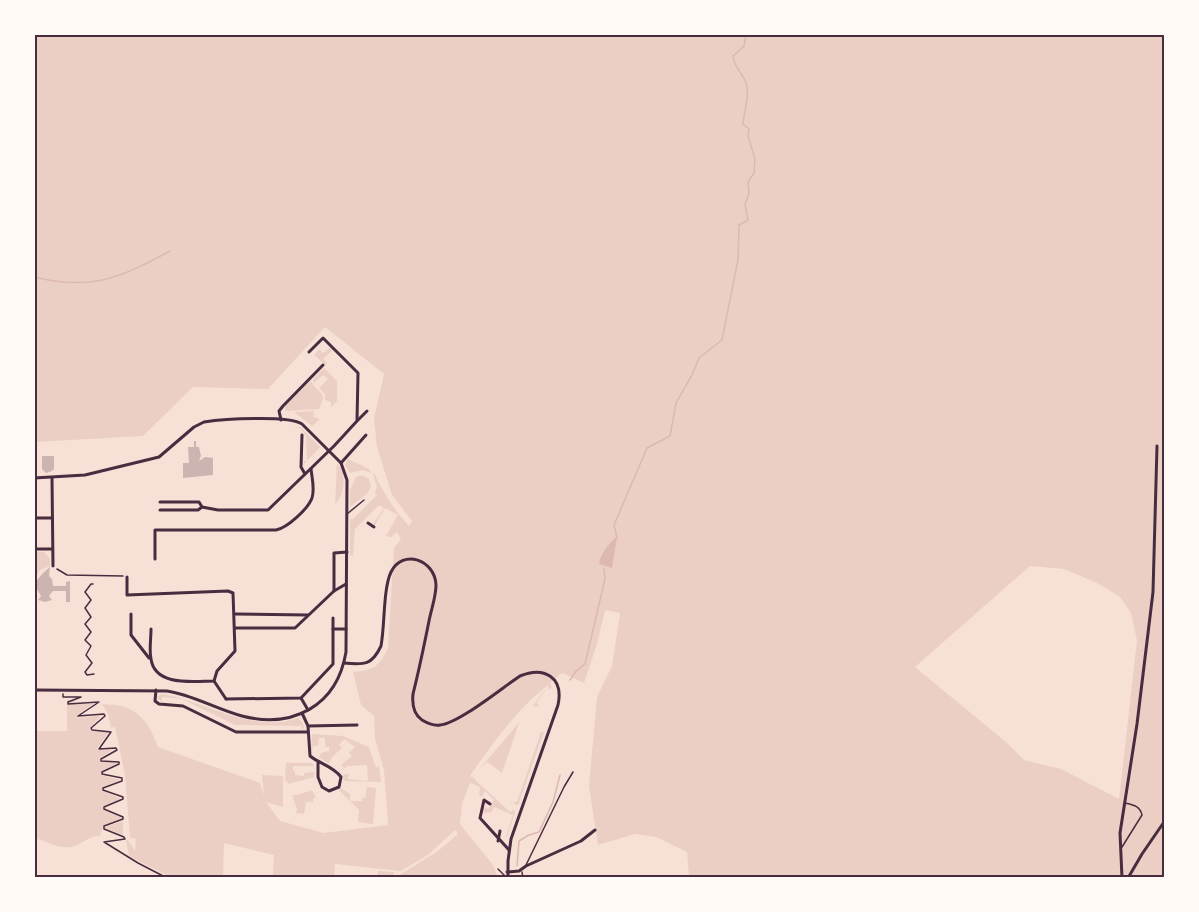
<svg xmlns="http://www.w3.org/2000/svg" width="1199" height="912" font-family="'DM Sans',sans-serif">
  <rect width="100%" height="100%" fill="#f7e1d7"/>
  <g fill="#ebcfc5" fill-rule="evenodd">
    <path d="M34,35H1164V877H689L687,852L656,837L635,834L598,845L589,786L597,697L612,666L620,613L605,610L597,644L584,683L562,673L550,683L552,687L549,690L548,687L536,703L539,705L536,707L533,705L550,684C519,706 491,745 470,776L472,778L528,712L519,723L502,773L487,762L472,777L510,812L513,810L515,812L507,837L506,836L513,815L494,807L491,813L487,812L486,815V813L483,812L484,807L488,809L494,800L485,791L482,797L479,796L480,787L470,783L462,804L460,824L493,865L498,877H378V871L394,872V875L398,876L438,851L458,834L455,830L429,854L401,871L335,864L334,877H273L274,855L224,843L223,877H170L129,856L126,840H128L135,851L136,839L130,838L125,775L115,727L111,728L108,714L102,704C108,705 115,704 121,706C142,711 151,728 158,747L260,783L264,795L262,775L283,776V807L266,802L280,821L324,833L388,825L384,770L375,739L374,716L361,705L353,672C375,670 378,667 388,648L394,548L401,539L397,532L391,537L386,536L398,515L385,508L375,525L373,524L384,508L379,505L355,529L353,556H350V519H353L377,495L375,493L377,486L373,475L374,473C385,495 392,507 409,526L412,521L392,495L377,447L374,418L384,374L325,327L268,389L193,387L143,436L35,442ZM1030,566L1064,569L1097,583L1120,597L1131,613L1137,641L1119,799L1061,769L1024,760L1006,742L915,667Z"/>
    <polygon points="331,347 333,350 323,359 327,363 325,365 314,355 319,349 323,353"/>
    <polygon points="324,368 337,381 337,401 331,407 331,402 325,400 325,394 319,388 328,379 323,375 314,383 313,379"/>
    <polygon points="311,380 313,385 322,394 323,399 319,409 285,411 285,407 287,403"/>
    <polygon points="314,411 313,417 320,419 310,428 311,425 294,412"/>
    <polygon points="300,427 320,447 304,464 304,461 307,461 306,436 300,428 292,428"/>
    <polygon points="348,459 369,469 371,473 363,470 350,473 345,465"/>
    <path d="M337,463C347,476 345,492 335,505Z"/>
    <polygon points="362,475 369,479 371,487 367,494 350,507 350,490 356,477"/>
    <polygon points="35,552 44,552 50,559 50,566 40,570 35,577"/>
    <path d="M163,694C207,702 252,734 298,718L303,723L304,728L302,730V726L235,725L182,699L162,697V702L157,698L158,696Z"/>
    <path d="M67,700H74L75,704H93L77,715L79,718L102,715L89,728L91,731L109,732L97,748L98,750L114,749L100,758V761L117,763L101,772V775L120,780L102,787V790L121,799L103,806V809L122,818L103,826L100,836C91,836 85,841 77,845C66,851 50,844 39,839L35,841V731H67Z"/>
    <polygon points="541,732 544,732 518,805 516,805 513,802 517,802"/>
    <polygon points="312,734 343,736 369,747 376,768 379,766 381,782 344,781 343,775 349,773 348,779 367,781 368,779 367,765 348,766 339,771 344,767 341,765 352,756 349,753 355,747 344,739 339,745 342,748 332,757 329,764 319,757 321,753 329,751 329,747 325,747 325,738 319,738 318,746 313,746 312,751 311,751"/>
    <polygon points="286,763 312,763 314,766 293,766 293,770 295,771 295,775 304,776 304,773 314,772 314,777 288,784 287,781 285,781"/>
    <polygon points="367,787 376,788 373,824 358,822 359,810 339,790 341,788 350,794 350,801 362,801 362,798 365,798"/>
    <polygon points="312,790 316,798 313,798 313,802 306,802 304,814 296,813 297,809 292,795 298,795"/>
    <polygon points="123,821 123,835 105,828 105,827"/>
  </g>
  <path fill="#dcb8b0" d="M617,537L612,568L599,564C600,555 610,541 617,537Z"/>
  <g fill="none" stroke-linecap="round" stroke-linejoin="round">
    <g stroke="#dcb8b0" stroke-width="1.5">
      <path d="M34,277C92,291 120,278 170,251"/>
      <path d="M617,538L614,525L647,448L670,436L676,403L692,375L699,358L722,340L738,260L739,225L748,220L745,204L749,194L748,182L754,173L755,159L748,136L749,129L743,124C744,111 750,95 746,83C743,73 734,68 733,56L744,46L746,34"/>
      <polyline points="570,680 576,671 585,664 605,579 604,569"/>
      <polyline points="517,866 519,841 529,835 539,832 553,802 560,775"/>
      <polyline points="517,876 517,878"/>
    </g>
  </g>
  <g fill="#ccb4b1">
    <polygon points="194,441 196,441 196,447 199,447 201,456 199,461 205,457 213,458 213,475 183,478 183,463 189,463 188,447 194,447"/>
    <polygon points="42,456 54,456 54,469 52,471 46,473 42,469"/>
    <polygon points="50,567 49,576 52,579 53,586 66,586 66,582 70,581 70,602 66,602 66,591 53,591 49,596 52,600 45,602 38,600 41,596 34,584 42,574"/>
  </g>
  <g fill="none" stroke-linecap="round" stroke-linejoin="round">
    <g stroke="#4a2c40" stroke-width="1.5">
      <polyline points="57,569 67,575 123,576"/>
      <polyline points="93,584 91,584 85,592 91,600 85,608 91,617 85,624 91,632 85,640 91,646 86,655 92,663 85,672 87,675 94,674"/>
      <polyline points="63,694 63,697 81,697 68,702 68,704 99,702 78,716 104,714 105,716 91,728 92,730 111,732 99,749 116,748 117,750 101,759 101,761 119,762 119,764 102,772 102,774 122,778 122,781 103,788 103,790 123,797 123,799 104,807 104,809 123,817 123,819 104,826 104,829 124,837 125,839 104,842 138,863 167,878"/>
    </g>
    <g stroke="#4a2c40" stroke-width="1.5">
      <polyline points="347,514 364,500"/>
      <path d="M1122,847L1142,815C1140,806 1134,805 1125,803"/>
      <polyline points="526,865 564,787 573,772"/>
      <polyline points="498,869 506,877"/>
      <polyline points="522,872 523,878"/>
    </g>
    <g stroke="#4a2c40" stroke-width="3">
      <polyline points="281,420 279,411 283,406 323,365"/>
      <polyline points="358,420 367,411"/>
      <polyline points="302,435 301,467 305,474"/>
      <polyline points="341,463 366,435"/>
      <path d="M34,478L85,475L159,457L194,427L204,422C223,419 289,415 302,424L341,463L347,480L346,652C337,706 293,729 242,716C216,709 193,695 167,691L34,690"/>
      <polyline points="52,478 53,566"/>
      <polyline points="160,502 199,502 202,507"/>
      <polyline points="160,510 198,510 202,507 218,510 268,510 334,446 357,421 358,373 323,338 309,352"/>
      <polyline points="34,518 52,518"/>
      <polyline points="368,523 374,527"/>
      <polyline points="34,549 52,549"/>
      <path d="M155,559V530H276C287,528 308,509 312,498C315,489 312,478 311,469"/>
      <path d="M127,577V595L228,591L233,593L235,651L217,671L214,681C194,681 155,687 151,659C149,650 151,639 151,629"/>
      <polyline points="334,591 334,553 347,552"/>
      <polyline points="131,614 131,635 149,658"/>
      <polyline points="235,614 308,615"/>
      <polyline points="235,628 295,628 334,591 346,584"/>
      <polyline points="333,629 346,629"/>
      <path d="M344,663C365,665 372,665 381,646C385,625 383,589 391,572C403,548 435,560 436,585C436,597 431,610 429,621C424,646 419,670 413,694C412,704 413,714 422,720C427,723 434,726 440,725C458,724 503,687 520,676C544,666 564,677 558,705L511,839L508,861V878"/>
      <polyline points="214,681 226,699"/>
      <polyline points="156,690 155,701 159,704 183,706 236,732 308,732"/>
      <polyline points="301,698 308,710"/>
      <polyline points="226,699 301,698 333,664 333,618"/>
      <path d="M302,713L308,726L310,756C320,764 333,766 341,777L339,787L329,791L322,787L318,777V762"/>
      <polyline points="308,726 357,725"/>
      <polyline points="490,804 484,800 480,818 509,850"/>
      <polyline points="498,841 500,831"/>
      <polyline points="507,872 519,871 526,866 581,841 595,830"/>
      <polyline points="1122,878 1120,833 1137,724 1153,592 1157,446"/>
      <polyline points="1128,878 1142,854 1164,822"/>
    </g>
  </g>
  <rect width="1199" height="912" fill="none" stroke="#fffaf5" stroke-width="72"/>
  <rect x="36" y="36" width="1127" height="840" fill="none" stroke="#4a2c40" stroke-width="2"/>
</svg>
